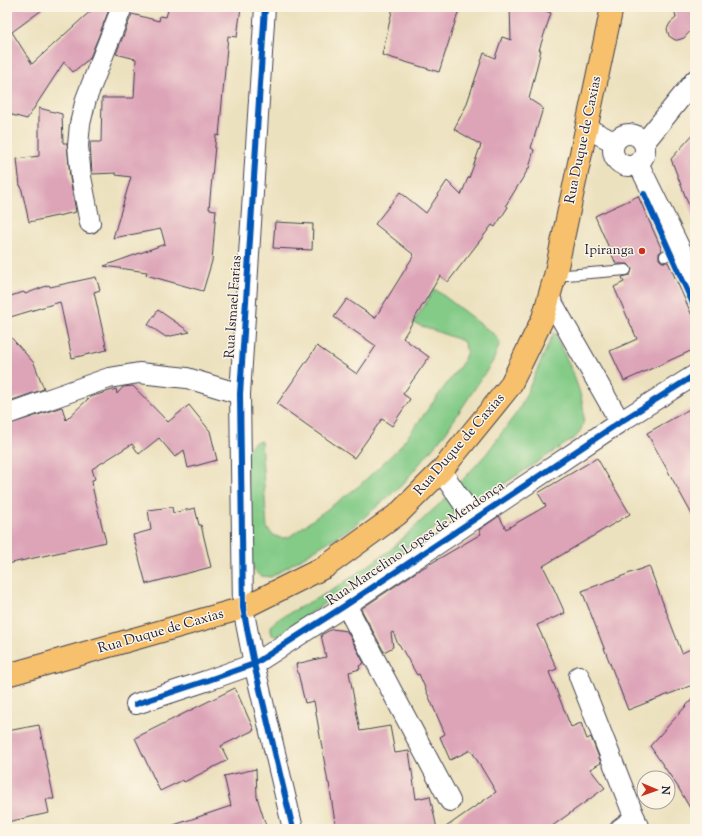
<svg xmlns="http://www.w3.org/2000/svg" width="702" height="836" font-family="'Sorts Mill Goudy',serif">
  <rect width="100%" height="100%" fill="#fcf5e5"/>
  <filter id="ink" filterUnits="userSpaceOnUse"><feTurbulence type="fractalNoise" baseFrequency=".025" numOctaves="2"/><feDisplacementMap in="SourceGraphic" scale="8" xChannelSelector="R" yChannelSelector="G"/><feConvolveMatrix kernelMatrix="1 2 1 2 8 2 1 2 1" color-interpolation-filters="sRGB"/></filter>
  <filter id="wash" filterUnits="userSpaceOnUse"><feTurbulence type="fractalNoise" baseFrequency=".012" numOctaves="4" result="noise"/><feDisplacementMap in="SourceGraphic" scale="16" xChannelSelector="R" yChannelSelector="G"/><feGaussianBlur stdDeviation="0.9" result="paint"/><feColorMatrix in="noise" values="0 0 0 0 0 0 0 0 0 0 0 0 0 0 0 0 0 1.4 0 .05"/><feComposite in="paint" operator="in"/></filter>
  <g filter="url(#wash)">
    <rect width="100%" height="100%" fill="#ece1be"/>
    <g fill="#83cb87" stroke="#527661">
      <path d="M435,289L496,336L500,343L493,361L446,432L401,486L354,526L271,577L260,576L248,565L246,452C251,445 253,442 261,441L267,528C272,535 279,540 289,537L359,486L399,448L463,362L467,351L463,341L413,323Z"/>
      <path d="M554,332C564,355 591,403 582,427C581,430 578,434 576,437L420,538L291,626L278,637L272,635C269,625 272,624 280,618L336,588L389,551L450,494L487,453L520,408Z"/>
    </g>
    <g id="blocks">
      <g fill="#dda4b8">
        <polygon points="7,7 46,7 12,32 32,64 95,7 110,7 90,58 73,72 64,62 27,119 12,115 7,106"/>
        <polygon points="169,7 241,7 237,37 228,36 219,136 216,135 209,209 216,210 212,261 203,291 146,275 147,272 104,266 165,244 161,229 113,238 131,177 116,175 116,173 92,174 90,142 101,142 102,98 134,98 136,59 116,54 132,14 159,21 160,16 166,17"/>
        <polygon points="393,7 460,7 439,72 382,55"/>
        <polygon points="510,7 535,7 551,13 539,50 541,50 529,99 543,108 531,148 534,150 529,168 506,205 508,207 495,227 492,225 448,282 440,276 403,338 429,357 403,394 410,399 392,426 382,419 354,458 277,404 317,346 357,374 376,346 334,317 347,299 375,318 414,255 375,224 400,192 426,213 447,181 461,195 468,178 469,178 481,145 454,129 466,106 484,53 495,58 502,37 511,40"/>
        <polygon points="674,7 695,7 695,26 684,38 678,40 675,40 669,36 667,29 670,23 676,18"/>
        <polygon points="39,108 62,114 63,143 67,143 70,178 76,212 29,222 21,186 20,186 17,159 39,156"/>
        <polygon points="695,132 695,218 694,219 671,159"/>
        <polygon points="638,196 662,250 659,253 659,259 662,262 668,262 695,322 695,349 624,381 610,351 637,339 614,287 624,282 622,277 630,275 632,269 628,264 616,264 595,216"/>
        <polygon points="275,222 313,224 312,250 273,248"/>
        <polygon points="96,277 100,290 94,292 107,350 72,358 60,302 7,318 7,297 24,292 25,294 49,285 50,287"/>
        <polygon points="158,310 190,332 166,337 148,325"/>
        <polygon points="7,333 34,363 44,389 7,402"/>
        <polygon points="133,386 168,422 189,405 210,431 217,460 188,468 184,450 175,457 159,438 139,454 132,444 92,469 95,479 92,480 93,490 106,542 7,564 7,425 62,407 66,420 90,397 116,389 117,394 123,387"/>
        <polygon points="695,406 695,520 647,433"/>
        <polygon points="597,458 630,514 543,566 550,580 565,613 537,625 557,669 549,672 571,727 581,723 587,739 591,737 601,763 590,769 605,788 548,829 443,829 496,792 471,750 450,760 440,737 445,734 419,674 417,675 399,644 398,644 393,632 391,633 393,647 384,652 361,609 416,572 481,534 479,530 499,516 506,529 546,506 538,493"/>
        <polygon points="172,507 173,513 195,508 199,525 201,525 211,567 146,584 133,535 151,530 148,510"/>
        <polygon points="649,566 682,653 695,647 695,684 628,710 582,591"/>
        <polygon points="332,629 347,631 364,663 359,666 360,669 349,672 360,731 390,726 395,753 409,751 416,799 430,796 437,829 336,829 329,783 328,783 314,701 305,703 296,664 326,657 321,635"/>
        <polygon points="235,688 254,730 221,746 228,760 184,782 183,780 160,791 135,738"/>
        <polygon points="695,696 695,817 678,787 650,746"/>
        <polygon points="39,725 54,799 46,799 49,813 7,822 7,731"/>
        <polygon points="256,769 257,797 267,829 172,829 171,826 231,806 224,776"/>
      </g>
    </g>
  </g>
  <g filter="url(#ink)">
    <use href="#blocks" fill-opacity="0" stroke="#403f4f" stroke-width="1"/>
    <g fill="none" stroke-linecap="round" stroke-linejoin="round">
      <defs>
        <g id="lane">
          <polyline points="665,256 680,248"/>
          <polyline points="555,276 626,270"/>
        </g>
        <g id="street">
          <polyline points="265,7 240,394 243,608 254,664 293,829"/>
          <polyline points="586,128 614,142"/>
          <circle cx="629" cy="150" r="16"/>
          <polyline points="644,143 695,80"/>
          <polyline points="638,163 695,279"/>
          <polyline points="90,223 81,177 78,146 80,124 86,99 122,7"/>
          <polyline points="549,297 620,422"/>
          <polyline points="7,414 109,378 139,373 187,378 240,394"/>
          <polyline points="441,471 474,519"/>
          <polyline points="346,605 450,801"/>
          <polyline points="579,676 639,829"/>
          <polyline points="136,704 206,681 254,664 346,605 620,422 695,375"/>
          <polyline points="620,829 635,818"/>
        </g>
        <polyline id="primary" points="7,675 243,608 325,567 398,514 441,471 510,386 543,318 555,276 612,7"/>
      </defs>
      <use href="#lane" stroke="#403f4f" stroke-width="12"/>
      <use href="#street" stroke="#403f4f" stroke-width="22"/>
      <use href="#primary" stroke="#403f4f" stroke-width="24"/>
      <use href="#lane" stroke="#fff" stroke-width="10"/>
      <use href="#street" stroke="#fff" stroke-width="20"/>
      <use href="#primary" stroke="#f7c06c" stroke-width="22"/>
      <defs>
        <g id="cycleway">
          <polyline points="265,7 240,394 243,608 254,664 293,829"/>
          <polyline points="644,194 695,308"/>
          <polyline points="136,704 206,681 254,664 346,605 620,422 695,375"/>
        </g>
      </defs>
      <use href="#cycleway" stroke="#fcf5e5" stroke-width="8"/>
      <use href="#cycleway" stroke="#0057b8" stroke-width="6"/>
    </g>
  </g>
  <circle fill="#c8321e" stroke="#fcf5e5" stroke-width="1.5" cx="642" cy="251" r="4"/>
  <g text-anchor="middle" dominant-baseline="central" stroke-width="3" stroke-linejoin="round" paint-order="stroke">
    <g font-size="14" fill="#22223b" stroke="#fcf5e5">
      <text transform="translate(584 140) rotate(-78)">Rua Duque de Caxias</text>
      <text transform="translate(234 307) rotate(-86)">Rua Ismael Farias</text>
      <text transform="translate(460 445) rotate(-49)">Rua Duque de Caxias</text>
      <text transform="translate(416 544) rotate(-34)">Rua Marcelino Lopes de Mendonça</text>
      <text transform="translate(161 632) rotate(-16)">Rua Duque de Caxias</text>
    </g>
    <g font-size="14" fill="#22223b" stroke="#fcf5e5" text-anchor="end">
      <text x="634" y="251">Ipiranga</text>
    </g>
  </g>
  <rect width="702" height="836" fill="none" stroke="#fcf5e5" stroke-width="24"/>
  <g transform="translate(656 790) rotate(92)"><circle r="19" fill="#fcf5e5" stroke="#a5a1a1"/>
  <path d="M0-3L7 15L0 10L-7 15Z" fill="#c8321e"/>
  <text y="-6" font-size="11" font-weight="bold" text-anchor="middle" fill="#22223b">N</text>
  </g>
</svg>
